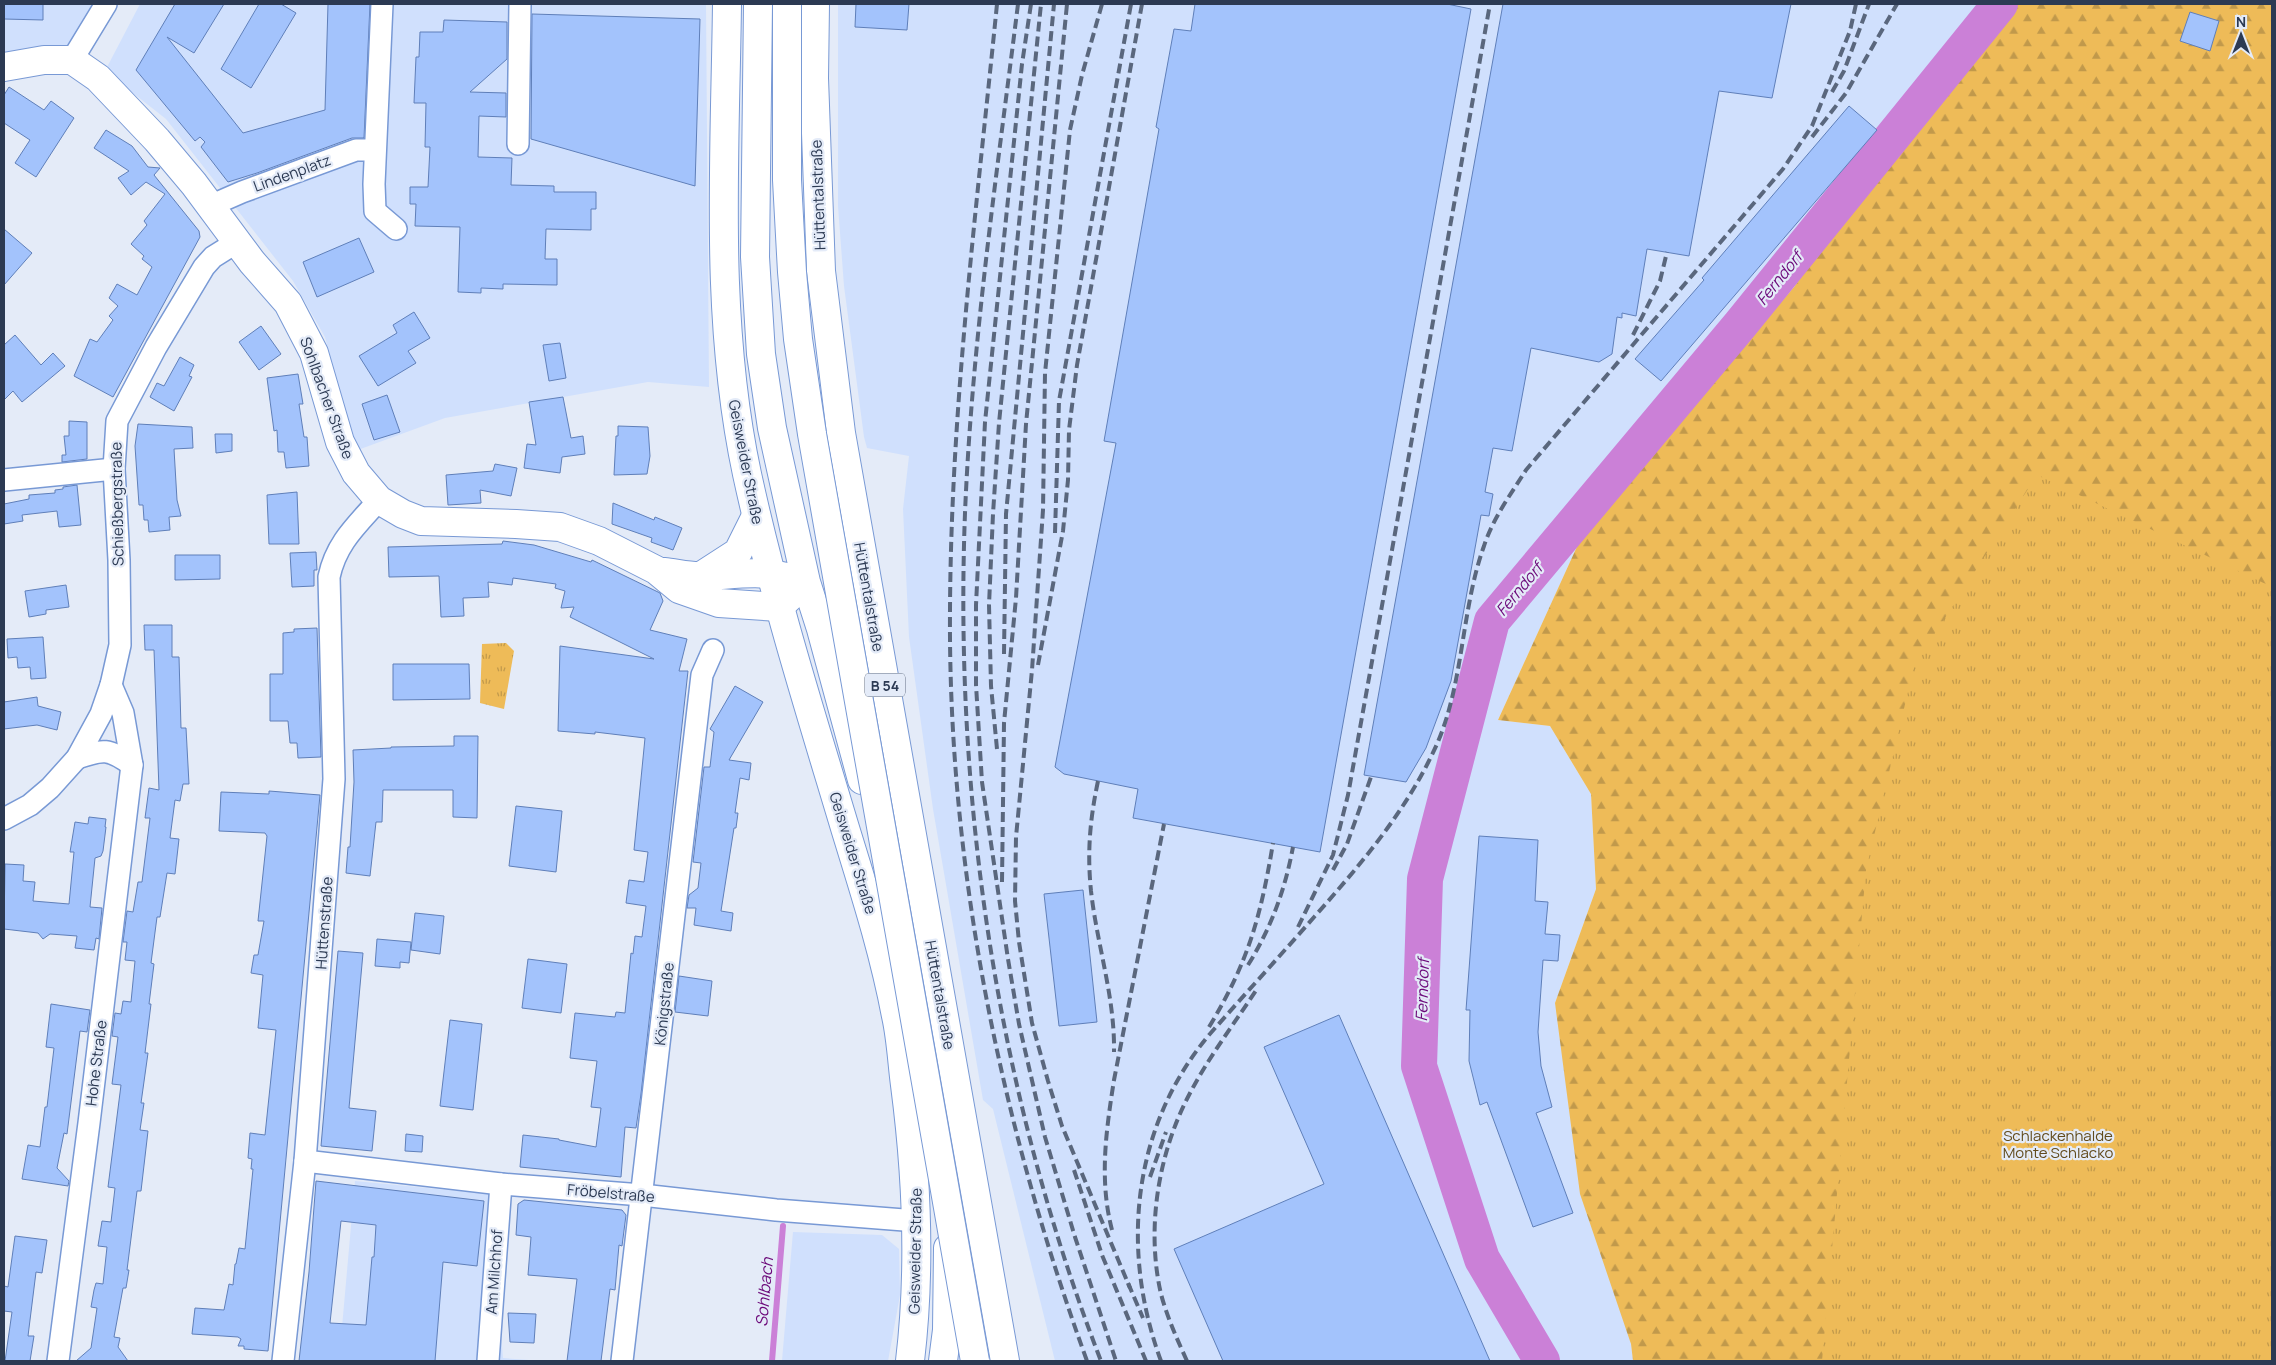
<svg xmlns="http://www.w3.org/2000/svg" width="2276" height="1365" font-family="Manrope,sans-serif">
  <defs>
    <pattern id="forest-firs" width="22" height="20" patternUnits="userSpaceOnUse" patternTransform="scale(1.25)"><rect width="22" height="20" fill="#eebb58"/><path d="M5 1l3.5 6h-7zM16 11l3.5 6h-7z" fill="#c1994b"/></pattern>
    <pattern id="park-tufts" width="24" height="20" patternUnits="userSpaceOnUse" patternTransform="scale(1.25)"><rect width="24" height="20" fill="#eebb58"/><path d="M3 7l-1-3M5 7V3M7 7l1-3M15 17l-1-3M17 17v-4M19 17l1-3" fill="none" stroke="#c1994b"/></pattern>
  </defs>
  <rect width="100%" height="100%" fill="#e4ebf8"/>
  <g fill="#d0e0fd">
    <polygon points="4,4 106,4 72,60 4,67"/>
    <polygon points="140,4 706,4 709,387 648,382 445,418 355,451 325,337 293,281 166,119 105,71"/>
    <polygon points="838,4 1995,4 1794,287 1585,529 1498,720 1550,726 1591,794 1596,889 1555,1003 1631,1345 1633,1361 1055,1361 993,1109 983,1100 933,809 909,637 903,509 909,456 867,448 864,437 844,286 838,206"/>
    <polygon points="355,1181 489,1194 503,1358 543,1361 339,1361"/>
    <polygon points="793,1232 882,1235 899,1249 900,1295 888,1361 782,1361"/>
  </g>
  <polygon fill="url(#forest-firs)" points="1995,4 2272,4 2272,766 2143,1361 1633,1361 1631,1344 1580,1194 1555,1003 1596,889 1591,794 1550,726 1498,720 1585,529 1794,287"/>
  <g fill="url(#park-tufts)">
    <polygon points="2037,475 2272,587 2272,1361 1822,1361 1866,870 1914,666"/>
    <polygon points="506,643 514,651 504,709 480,703 482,644"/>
  </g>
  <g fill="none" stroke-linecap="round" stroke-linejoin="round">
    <polyline stroke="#cb80d7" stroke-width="6" points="772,1361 783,1226"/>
    <polyline stroke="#cb80d7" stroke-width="36" points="1542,1361 1482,1259 1419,1066 1425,879 1492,621 1740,325 2000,4"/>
  </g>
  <g fill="#a3c3fc" stroke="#5f7fb9" fill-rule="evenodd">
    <polygon points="4,4 43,4 43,20 4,19"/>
    <polygon points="175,4 224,4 194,53 167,37 243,133 325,110 328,4 370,4 364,138 352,138 257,173 228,182 201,147 205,142 200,137 195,141 136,70"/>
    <polygon points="259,4 281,4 296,13 251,88 221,69"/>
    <polygon points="856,4 909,4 907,30 855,27"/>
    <polygon points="1195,4 1447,4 1471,9 1320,852 1133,818 1138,789 1064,774 1055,767 1116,443 1104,441 1159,129 1156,127 1174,29 1191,31"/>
    <polygon points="1503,4 1791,4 1772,98 1719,91 1689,256 1647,249 1636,316 1622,313 1622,318 1617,317 1612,354 1599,362 1531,348 1512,451 1493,448 1485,492 1493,494 1489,516 1481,515 1451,681 1426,748 1406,782 1364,775"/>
    <polygon points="2190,12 2219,21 2210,51 2180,41"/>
    <polygon points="532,14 700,19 695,186 531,139"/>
    <polygon points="444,20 507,22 507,59 470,92 506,93 506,117 479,116 478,157 512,158 511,185 554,186 554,192 596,192 596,209 591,209 591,230 546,229 545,259 557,259 557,285 503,284 503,289 481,288 481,293 458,292 460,227 415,226 416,204 410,204 410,187 428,187 430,147 425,147 426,103 414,103 416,57 419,57 420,32 443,32"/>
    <polygon points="9,87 44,110 51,101 74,118 36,177 15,163 30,140 4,123 4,95"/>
    <polygon points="1849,106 1877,130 1661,381 1635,359 1704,280 1702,278"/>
    <polygon points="106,130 132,146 148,167 160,168 154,175 199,231 200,237 113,397 74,376 90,339 97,342 113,320 109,316 118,306 109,298 117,284 137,295 152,267 142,259 144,256 131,244 147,225 144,221 165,194 146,182 131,195 118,178 129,171 94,148"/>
    <polygon points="4,229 32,253 4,285"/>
    <polygon points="359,238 374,272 317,297 303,262"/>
    <polygon points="414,312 430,338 408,351 416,363 378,386 359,356 397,333 393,325"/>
    <polygon points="261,326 281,354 259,370 239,342"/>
    <polygon points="15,335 41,365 53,353 65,366 22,402 13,391 4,400 4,345"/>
    <polygon points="560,343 566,378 549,381 543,345"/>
    <polygon points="180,357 194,365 189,376 192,377 174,411 150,397 157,383 164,386"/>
    <polygon points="298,374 303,404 299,404 304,437 307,437 309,466 286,468 284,452 278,452 277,430 274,431 267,378"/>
    <polygon points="387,395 400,432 374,440 362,404"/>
    <polygon points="563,397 571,438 583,436 585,454 562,457 560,473 524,468 527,444 536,445 529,402"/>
    <polygon points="69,421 87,422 87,459 62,462 62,455 66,455 64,436 69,436"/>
    <polygon points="138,424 192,427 193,448 174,449 177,500 181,516 169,517 170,530 149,532 148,520 144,520 143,505 139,505 135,446"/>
    <polygon points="618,426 648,427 650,456 647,474 614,475 616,436 618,436"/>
    <polygon points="215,434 232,434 232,451 216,453"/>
    <polygon points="495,464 517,468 511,496 480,490 481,503 448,505 446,475 493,471"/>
    <polygon points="77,485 81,525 59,527 57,511 22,515 23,521 4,524 4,504 29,499 29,495 55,493 55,490 63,489 63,487"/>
    <polygon points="297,492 299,544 269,544 267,495"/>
    <polygon points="613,503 654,520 655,517 682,528 673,550 651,542 652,538 612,524"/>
    <polygon points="503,541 534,545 591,562 592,560 660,593 663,601 650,630 687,639 679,671 688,671 641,1094 636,1128 625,1127 621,1177 520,1167 523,1135 559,1139 559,1140 596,1147 601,1108 591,1107 597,1061 570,1058 575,1013 615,1017 616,1012 625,1013 631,953 633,954 635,936 642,937 646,906 626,903 629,880 644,882 648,852 634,850 645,738 595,732 595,734 558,731 560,646 654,659 570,617 574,607 561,608 565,591 555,588 556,584 513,578 512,585 488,582 489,597 463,598 464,616 441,617 439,576 389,577 388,547 502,544"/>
    <polygon points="316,552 317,570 314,570 314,586 292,587 290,553"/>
    <polygon points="175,555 220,555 220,579 175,580"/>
    <polygon points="66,585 69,607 46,610 46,614 29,617 25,591"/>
    <polygon points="144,625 172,625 172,657 179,657 181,728 186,728 189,784 183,784 180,801 175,800 170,838 179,839 175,874 167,873 160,917 157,917 151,963 154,964 149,1004 151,1004 145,1053 148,1053 141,1103 144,1103 140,1130 148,1131 141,1191 137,1191 127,1270 129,1270 126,1288 123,1288 114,1337 120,1338 118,1347 128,1361 76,1361 91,1348 97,1308 91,1307 94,1290 96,1283 103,1284 107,1247 98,1246 102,1221 111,1222 115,1188 108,1187 121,1085 112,1084 118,1037 112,1036 115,1013 121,1014 123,1001 131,1002 135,961 125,960 127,942 123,942 127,911 133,912 138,882 142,882 150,818 145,818 149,788 159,790 154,650 145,650"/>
    <polygon points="317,628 321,757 298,758 297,743 290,743 288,721 270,721 270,674 283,674 283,633 294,632 294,629"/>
    <polygon points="43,637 46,678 31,679 30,667 18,668 17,657 8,658 7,639"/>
    <polygon points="393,664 469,664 470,699 393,700"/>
    <polygon points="735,686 763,702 729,760 751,763 749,780 740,778 735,813 738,813 736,828 734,828 721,911 733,913 731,931 694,925 696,908 687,908 689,895 698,888 701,863 693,862 704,767 710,767 714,732 710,729"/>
    <polygon points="37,697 38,706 61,712 57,730 37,725 4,729 4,702"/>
    <polygon points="454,736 478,736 477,818 453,817 453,790 383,790 382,822 376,822 370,876 346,873 348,847 350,847 354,782 353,750 391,748 391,747 454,746"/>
    <polygon points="269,791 320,795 268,1351 244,1349 244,1346 238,1346 241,1339 238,1337 192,1334 195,1308 224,1310 229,1284 233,1285 235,1264 236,1264 239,1248 245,1249 253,1169 251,1169 252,1159 248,1158 250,1133 265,1135 276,1030 258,1028 263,975 251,973 254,955 258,955 264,921 258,921 267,836 265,833 219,831 221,792 269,794"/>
    <polygon points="516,806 562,811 556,872 509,866"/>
    <polygon points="89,817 106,819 105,827 106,827 103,851 101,856 95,858 90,907 102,908 99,939 96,938 94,950 75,948 77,936 50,934 43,939 38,933 4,929 5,864 24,865 23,881 35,882 33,901 69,904 74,852 70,852 75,822 88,824"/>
    <polygon points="1479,836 1538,840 1535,901 1548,902 1545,934 1560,935 1558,961 1543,960 1538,1032 1541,1066 1552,1107 1536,1113 1573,1213 1533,1227 1487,1102 1480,1105 1469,1061 1470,1010 1466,1010"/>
    <polygon points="1083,890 1097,1022 1059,1026 1044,894"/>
    <polygon points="415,913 444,916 440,954 411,950"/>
    <polygon points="377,939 411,942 409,963 400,962 400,968 375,966"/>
    <polygon points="338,951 363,953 349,1108 376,1111 372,1151 321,1146"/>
    <polygon points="528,959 567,964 561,1013 522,1008"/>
    <polygon points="679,976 712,981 708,1016 675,1012"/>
    <polygon points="51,1004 90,1010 87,1032 80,1031 67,1134 64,1133 57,1168 69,1181 68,1186 22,1179 28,1145 40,1147 45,1107 47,1107 54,1048 46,1047"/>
    <polygon points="1339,1015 1490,1361 1223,1361 1174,1249 1324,1184 1264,1047"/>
    <polygon points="450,1020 482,1024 473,1110 440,1106"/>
    <polygon points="406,1134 423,1136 422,1152 405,1151"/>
    <path d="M316,1181L484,1201L477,1266L443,1262L435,1361H299L309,1272ZM341,1221L376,1225L374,1257H372L366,1325L330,1323Z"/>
    <polygon points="524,1200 622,1210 626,1215 622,1246 619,1245 615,1290 610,1289 601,1361 567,1361 577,1279 528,1275 531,1237 516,1235 518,1204"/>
    <polygon points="15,1236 47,1240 42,1273 36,1272 28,1336 34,1336 30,1361 5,1361 12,1312 4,1311 4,1286 8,1287"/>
    <polygon points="508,1313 536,1314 534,1343 510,1342"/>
  </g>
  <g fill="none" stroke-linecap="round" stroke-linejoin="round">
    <defs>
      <g id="street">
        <polyline points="382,4 374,184 375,211 396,229"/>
        <polyline points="72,60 106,4"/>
        <polyline points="518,144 520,4"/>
        <polyline points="210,206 242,192 356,150 375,150"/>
        <polyline points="4,480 114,469"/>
        <path d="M77,758C103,749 109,748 132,765"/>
        <polyline points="4,819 30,805 50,788 77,758 101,714 111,685 120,645 119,560 114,469 117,421 156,347 204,267 213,257 237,242"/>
        <polyline points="305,1161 501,1184 642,1195 776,1210 917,1221"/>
        <polyline points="58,1361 89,1123 132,765 123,713 111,685"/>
        <path d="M283,1361L305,1161L334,779L329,577C336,543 357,525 379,500"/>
        <polyline points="488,1361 501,1184"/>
        <polyline points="622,1361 702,675 713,650"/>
      </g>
      <g id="secondary">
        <path d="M727,4C725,161 714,319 747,474C773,594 810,711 845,828C864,890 884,952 896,1016C901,1038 902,1062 905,1085C917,1177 921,1269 910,1361"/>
        <polyline points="758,4 755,257 761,354 772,428 806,582 821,629 862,780"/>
        <polyline points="4,67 44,60 72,60 98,78 157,140 194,184 252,262 288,303 314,353 340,442 356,473 379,500 403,514 421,521 516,524 560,527 599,541 656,570 679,589 719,603 779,607 792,595"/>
        <path d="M664,572C676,573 690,577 703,576C732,575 758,570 787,577"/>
        <polyline points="704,574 738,552 756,516"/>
        <polyline points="943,1361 947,1330 948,1248"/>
      </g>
      <polyline id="highway" points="815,4 814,78 821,271 841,433 1005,1361"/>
    </defs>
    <use href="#street" stroke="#7899d5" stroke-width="24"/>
    <use href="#secondary" stroke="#7899d5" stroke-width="30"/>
    <use href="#highway" stroke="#7899d5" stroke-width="30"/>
    <use href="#street" stroke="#fff" stroke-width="21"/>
    <use href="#secondary" stroke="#fff" stroke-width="28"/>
    <use href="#highway" stroke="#fff" stroke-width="28"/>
    <g stroke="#5a677d" stroke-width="4" stroke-dasharray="10 5" stroke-linecap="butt">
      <path d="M997,4C977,205 951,407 950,610C948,866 1000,1121 1087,1361"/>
      <path d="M1018,4C997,173 972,342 965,513C954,800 997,1093 1101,1361"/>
      <polyline points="1031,4 1022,64 985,422 976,605 976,685 982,782 1008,959 1019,1024 1045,1137 1075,1237 1116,1361"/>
      <polyline points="1102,4 1082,75 1070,130 1045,373 1043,510 1032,670 1016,837 1015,901 1019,942 1032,1023 1048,1081 1062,1126 1130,1288"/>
      <polyline points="1832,92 1844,71 1869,4"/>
      <polyline points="1812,137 1846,93 1897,4"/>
      <polyline points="1633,335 1660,281 1667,252"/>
      <polyline points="1055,533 1059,401 1131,4"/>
      <polyline points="1004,654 1006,514 1054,4"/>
      <polyline points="1038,665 1063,531 1068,480 1069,430 1077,365 1142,4"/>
      <polyline points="997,749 991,686 989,605 993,514 999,423 1041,4"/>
      <path d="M1098,781C1090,819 1087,852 1091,891C1097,945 1115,997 1114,1052"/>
      <polyline points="1333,870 1347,844 1371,777"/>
      <polyline points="1002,882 1004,723 1016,598 1026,424 1067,4"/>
      <polyline points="1298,927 1333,855 1348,795 1490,4"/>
      <path d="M1248,965C1271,928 1285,890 1293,847"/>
      <path d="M1209,1027C1248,963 1261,916 1273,843"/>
      <polyline points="1074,1170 1102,1255 1146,1361"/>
      <polyline points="1150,1177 1166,1132"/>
      <path d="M1112,1230C1099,1180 1106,1131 1114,1080L1164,824"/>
      <polyline points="1128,1283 1143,1318"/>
      <path d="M1161,1361C1120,1250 1132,1127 1209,1035C1244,995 1280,956 1315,916C1362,863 1408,809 1437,744C1464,682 1461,610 1484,546C1493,518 1511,494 1526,470L1783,169L1812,126L1850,31L1856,4"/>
      <path d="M1187,1361C1177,1339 1167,1317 1161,1294C1146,1229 1158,1154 1189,1095C1208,1058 1234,1024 1257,989"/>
    </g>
    <defs>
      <polyline id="highway-bridge" points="787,4 787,180 792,272 798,339 812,434 975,1361"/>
    </defs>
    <use href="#highway-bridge" stroke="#7899d5" stroke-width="30" stroke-linecap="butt"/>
    <use href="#highway-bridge" stroke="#fff" stroke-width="28"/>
  </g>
  <g text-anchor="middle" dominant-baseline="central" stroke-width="4.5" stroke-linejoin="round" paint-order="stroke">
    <rect fill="#e4ebf8" stroke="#636f84" stroke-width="1" x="865" y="673.5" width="40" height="23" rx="4"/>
    <g font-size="14" font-weight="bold" fill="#2c3a53">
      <text x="885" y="685">B 54</text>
    </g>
    <g font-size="15" fill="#2c3a53" stroke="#e4ebf8">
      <text transform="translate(292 173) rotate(-20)">Lindenplatz</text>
      <text transform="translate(818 195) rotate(-92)">Hüttentalstraße</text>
      <text transform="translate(327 398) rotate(70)">Sohlbacher Straße</text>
      <text transform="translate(746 462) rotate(79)">Geisweider Straße</text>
      <text transform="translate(117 504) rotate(-91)">Schießbergstraße</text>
      <text transform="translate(869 597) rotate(80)">Hüttentalstraße</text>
      <text transform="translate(853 853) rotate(73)">Geisweider Straße</text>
      <text transform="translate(324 923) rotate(-86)">Hüttenstraße</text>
      <text transform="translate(940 995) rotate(80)">Hüttentalstraße</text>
      <text transform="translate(664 1004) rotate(-84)">Königstraße</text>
      <text transform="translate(96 1063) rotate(-83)">Hohe Straße</text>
      <text transform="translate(611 1193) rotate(5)">Fröbelstraße</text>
      <text transform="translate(915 1251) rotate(-89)">Geisweider Straße</text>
      <text transform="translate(494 1272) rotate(-86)">Am Milchhof</text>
    </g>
    <g font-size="15" fill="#624b1c" stroke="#e4ebf8">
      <text x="2058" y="1135">Schlackenhalde<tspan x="2058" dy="17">Monte Schlacko</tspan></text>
    </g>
    <g font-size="16" font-style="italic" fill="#6c0a7a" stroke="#e4ebf8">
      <text transform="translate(1779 278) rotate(-51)">Ferndorf</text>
      <text transform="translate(1519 589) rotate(-50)">Ferndorf</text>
      <text transform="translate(1422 990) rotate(-88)">Ferndorf</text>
      <text transform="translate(764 1292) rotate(-85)">Sohlbach</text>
    </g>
  </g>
  <rect width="2276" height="1365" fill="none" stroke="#2c3a53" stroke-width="10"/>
  <g transform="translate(2241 35)" stroke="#e4ebf8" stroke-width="4" paint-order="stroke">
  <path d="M0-4L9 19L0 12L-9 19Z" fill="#2c3a53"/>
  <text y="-8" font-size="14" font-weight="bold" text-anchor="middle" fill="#2c3a53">N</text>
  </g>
</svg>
